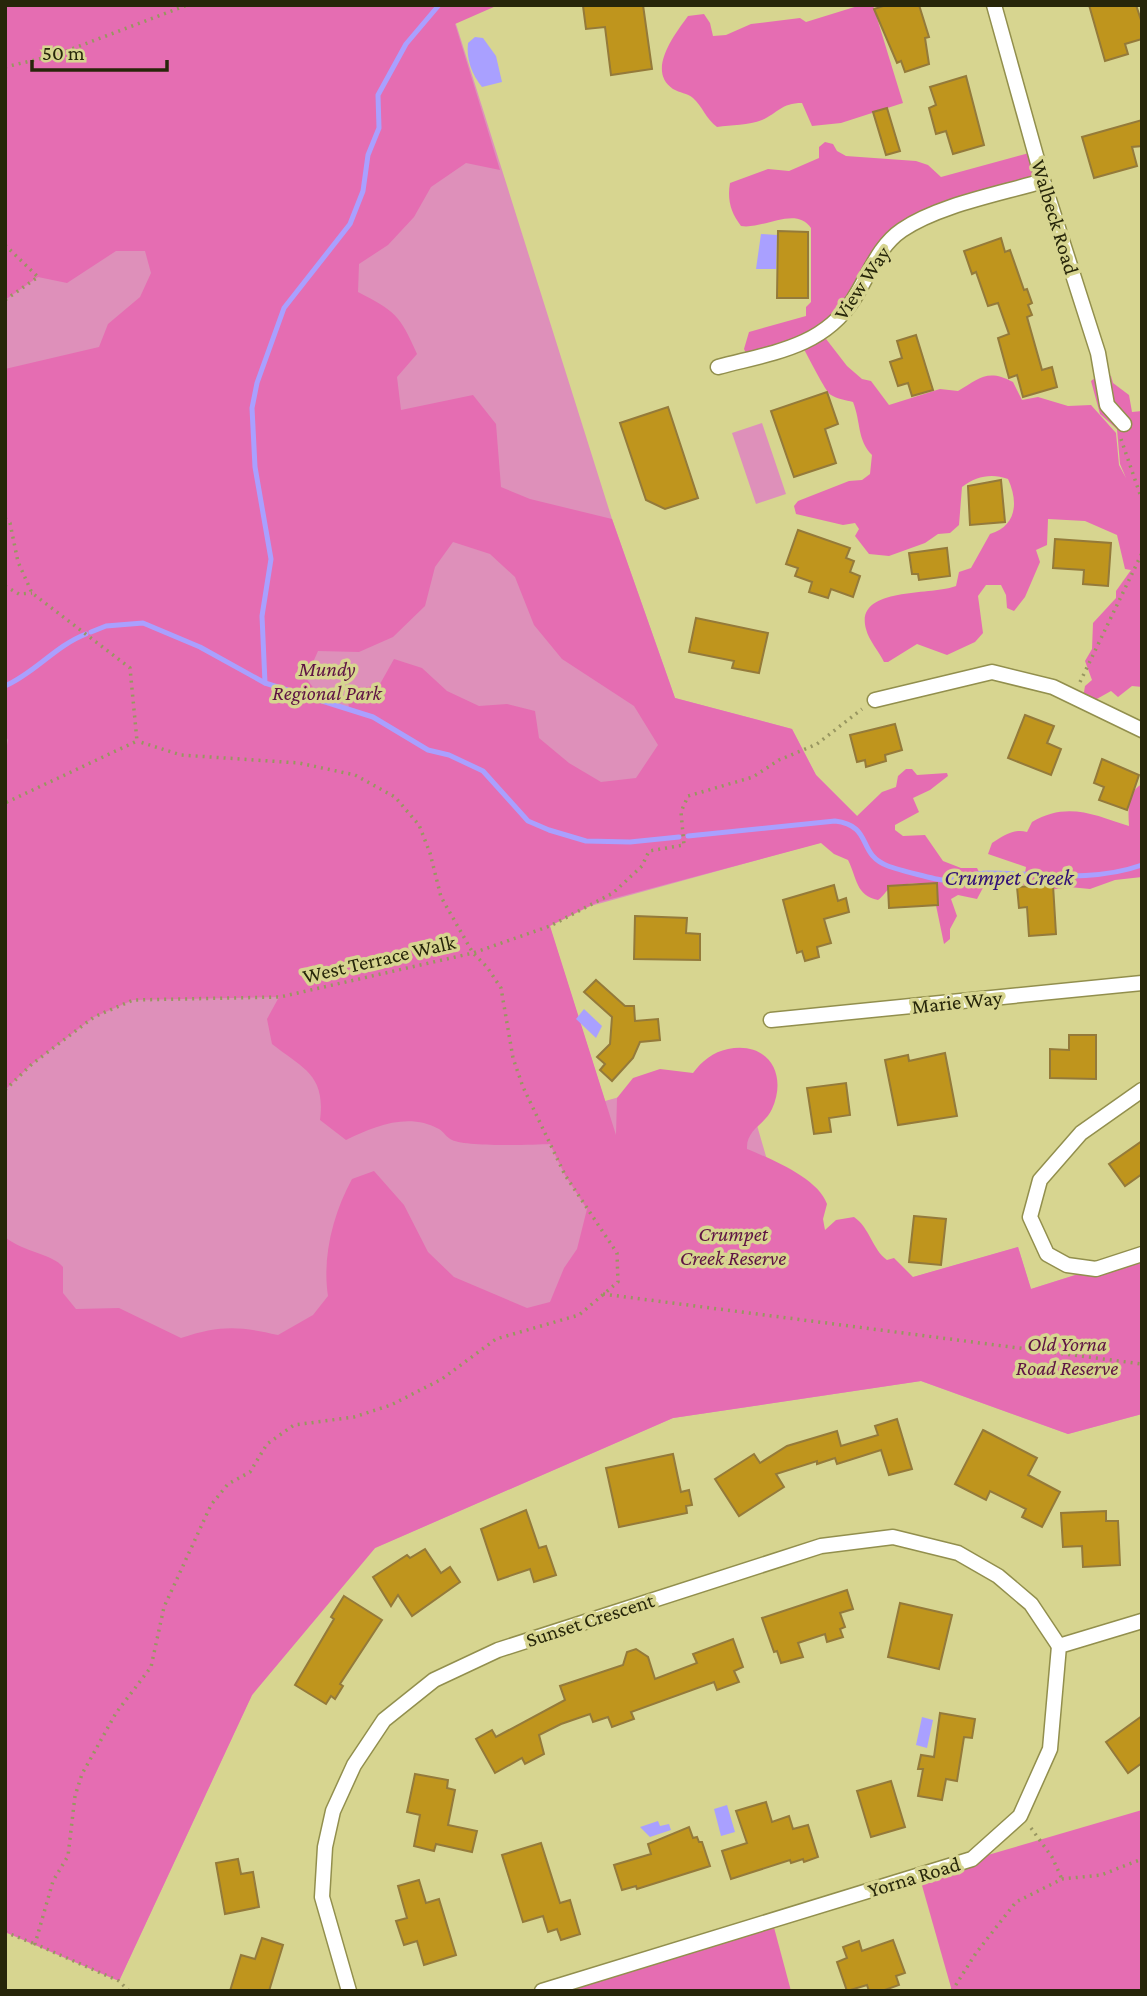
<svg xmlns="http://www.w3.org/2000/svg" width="1147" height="1996" font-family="'Crimson Pro',serif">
  <rect width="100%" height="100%" fill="#d7d590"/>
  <g fill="#de90ba">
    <polygon points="5,5 450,5 612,519 675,698 792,729 816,775 870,829 547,918 605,1101 724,1068 743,1077 772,1177 830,1301 1018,1247 1031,1289 1142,1254 1142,1414 1068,1434 921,1381 673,1418 375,1548 252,1695 119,1981 5,1932"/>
    <polygon points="762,423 786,494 756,504 732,433"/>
  </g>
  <g fill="#e56db2" fill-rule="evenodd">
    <path d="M5,5H517L496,6L455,24L500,170L466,163L431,187L414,217L388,245L359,264L358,292C395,311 400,315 417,354L397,377L401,410L473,395L496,424L501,487L530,499L612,519L675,698L792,729L816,775L857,816L882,792L896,787L898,776L906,769H912L917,775L947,773L948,776L930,790L913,798L919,812L895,825V830L903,836L925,835L943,861L961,868H977L985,884L977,899L958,895L951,899L957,916L950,929V939L944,944L932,886C923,882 901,883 891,888C885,891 884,896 878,900C856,896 857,878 848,860L834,854L821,843L596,903L550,926L616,1135L617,1098L633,1078L660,1069L693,1073C702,1061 713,1052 728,1049C768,1041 788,1074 772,1109C765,1125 746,1129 747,1149C771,1159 818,1178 827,1204L823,1219L825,1230L836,1220L854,1217C870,1228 872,1249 887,1260L894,1258L913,1277L1018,1247L1031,1289L1142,1254V1414L1068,1434L921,1381L673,1418L375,1548L252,1695L119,1981L5,1932V1237C23,1252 53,1254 63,1267V1293L76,1309L119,1308L181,1338C220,1325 239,1326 278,1335L313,1315L328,1296C322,1257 333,1214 352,1179L374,1171L404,1205L428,1252L454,1277L527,1308L550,1302L564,1268L577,1249L587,1209L565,1175L550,1144C531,1145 467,1147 452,1140C447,1138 444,1132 439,1129C409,1112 374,1126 346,1140L320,1120C326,1074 302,1068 272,1044L267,1019L279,997L133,1000L94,1017L32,1064L5,1090V756L8,740L5,734V369L99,347L108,324L140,297L151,273L145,251H116L67,283L38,277L5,300ZM453,542L490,554L515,577L534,625L562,659L634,706L658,745L636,778L601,782L569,763L539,738L535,711L507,704L479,706L447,691L422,668L394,659L380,684L365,688L346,686L349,708L324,702L306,678L318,651L359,652L393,637L425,606L435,567Z"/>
    <path d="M861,5H873L903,103L841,123L812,126L802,103C781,103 778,113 762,120C749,125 731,125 717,127C706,119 703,107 693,98C687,93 680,93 673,89C646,71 675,34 688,16L704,14L710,23L713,36L726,35L751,24L800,18L806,22Z"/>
    <path d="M825,142L833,144L837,151L846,156L916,161L928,165L941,177L1033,152L1041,179L932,211L863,272L824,331L748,357L744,349L749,332L806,316V307L811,302V228C796,205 763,230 741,226C731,213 727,200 730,183L768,169L789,171L819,158V147Z"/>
    <path d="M823,335L847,366L862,379L871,381L889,405L940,389L958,391C979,379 987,368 1013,382L1022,400L1038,397L1068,406L1091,405L1116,433L1119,465L1126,478L1120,464L1117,429L1100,414L1091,381L1100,374L1111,376L1113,383L1129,395L1132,412L1142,411V687L1132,686L1118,697L1111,691L1095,700L1083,698L1085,686L1092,680L1085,661L1092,649L1093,623L1116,598V591L1131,570L1125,569L1117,535L1085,521L1048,519L1047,545L1036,550L1040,562L1025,597L1014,611L1007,608L1006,595L1001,585H986L978,596L983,633L975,642L947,655L917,644L888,662H884C879,651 869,641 866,629C854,586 931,596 956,586L959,572L971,568L990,534C1016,526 1019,503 1008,479C992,473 976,476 962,487L959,525L950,533L938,534L925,543L889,556L869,554L855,536L859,529L855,523L843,525L796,514L794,506L798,501L849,481L862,480L870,474L872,455C857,440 861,422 853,402C846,400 837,399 831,395C826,393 807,354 802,346Z"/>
    <path d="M1142,784V877L1115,880L1090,889L1069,887L1050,890L1023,885L1026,867L988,854L992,843C1003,836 1014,828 1027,832L1032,822C1067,801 1095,815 1129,826C1128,811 1127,792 1142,784Z"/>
    <polygon points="1142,1810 1142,1991 952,1991 919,1875"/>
    <polygon points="772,1920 791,1991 542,1991"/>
  </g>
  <g fill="#a9a0ff">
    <path d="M475,37L483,38L496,56L502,82L482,87C472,75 466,59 468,43Z"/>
    <polygon points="761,234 777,235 776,269 756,269"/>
    <polygon points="584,1009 602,1026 596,1038 576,1019"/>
    <polygon points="922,1717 933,1720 927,1748 916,1745"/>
    <polygon points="727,1805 735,1832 721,1836 714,1809"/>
    <polygon points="658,1821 660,1826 669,1824 671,1830 650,1837 640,1827"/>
  </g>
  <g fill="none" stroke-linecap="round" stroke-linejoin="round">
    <g stroke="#a9a0ff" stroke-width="5">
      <polyline points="91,632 106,626 143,623 200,647 265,683 373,717 428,750 449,755 483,771 528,821 549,830 586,841 630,842 679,837"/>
      <polyline points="265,683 262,616 271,559 255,467 252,408 257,383 284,308 350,224 363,191 368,155 379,128 378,95 406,44 439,5"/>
      <path d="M5,686C35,673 55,646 86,634"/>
      <path d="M688,836L835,821C874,826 856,854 888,866C896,869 940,881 945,880C960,878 973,873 988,873C1040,873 1091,883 1142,865"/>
    </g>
  </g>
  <g fill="#bf951d" stroke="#947a3a" stroke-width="2">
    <polygon points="643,5 652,69 611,75 605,27 586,29 583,6"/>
    <polygon points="886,5 919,5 929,37 925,38 929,64 905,72 901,61 897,63 874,9"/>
    <polygon points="1089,5 1136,5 1142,23 1142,39 1125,44 1128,54 1105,61"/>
    <polygon points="966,76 984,145 953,154 946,131 936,134 929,108 936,105 930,87"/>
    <polygon points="887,108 900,151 886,155 873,112"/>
    <polygon points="1142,120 1142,146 1132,147 1137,166 1094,178 1082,137"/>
    <polygon points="778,231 808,232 808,298 777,298"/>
    <polygon points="1001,238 1005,252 1010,250 1024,290 1027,289 1032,303 1028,305 1032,315 1027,317 1042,370 1052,367 1057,387 1023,397 1017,375 1009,378 998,338 1009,334 998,303 988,306 976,272 972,274 964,251"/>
    <polygon points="916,335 933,390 912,396 908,383 898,386 890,362 902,358 897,341"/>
    <polygon points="827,392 838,424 825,429 836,463 794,477 771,411"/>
    <polygon points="668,407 698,498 665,509 646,500 620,423"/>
    <polygon points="1001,480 1005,522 970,525 968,486"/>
    <polygon points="798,530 850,548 846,558 854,561 850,572 860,576 853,597 831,589 828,598 809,592 812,582 795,576 798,568 786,564"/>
    <polygon points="1055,539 1111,543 1108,586 1083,584 1084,570 1053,568"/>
    <polygon points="947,548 950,576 919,580 918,574 912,574 909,553"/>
    <polygon points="696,618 768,633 759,673 732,668 734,661 689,652"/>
    <polygon points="1025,715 1054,726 1047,743 1061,749 1051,775 1008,758"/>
    <polygon points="895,724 902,750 885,755 886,761 866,767 865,760 857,762 850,735"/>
    <polygon points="1102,759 1139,775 1127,810 1099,800 1104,787 1094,783"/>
    <polygon points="937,883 938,905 889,908 888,886"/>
    <polygon points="834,885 838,901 846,898 849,912 824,919 831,943 817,947 819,957 805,961 802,951 797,953 783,900"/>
    <polygon points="1053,885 1056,934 1029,936 1027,907 1019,908 1017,887"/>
    <polygon points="635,916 687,918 686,933 700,934 700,960 634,959"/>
    <polygon points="596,980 625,1006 634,1006 635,1021 658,1019 660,1040 640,1042 633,1058 612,1081 600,1070 605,1064 597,1057 610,1044 612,1017 584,992"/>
    <polygon points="1069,1035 1096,1035 1096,1079 1050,1078 1050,1049 1069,1050"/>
    <polygon points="945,1053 957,1116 898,1125 885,1060 908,1055 909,1061"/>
    <polygon points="846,1083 850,1115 829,1118 831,1132 814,1134 807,1088"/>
    <polygon points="1142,1141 1142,1174 1125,1186 1109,1164"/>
    <polygon points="914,1216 946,1219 941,1265 909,1262"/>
    <polygon points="897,1419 912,1469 889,1475 881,1450 837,1464 835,1458 817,1464 817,1461 776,1474 784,1487 739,1516 715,1479 754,1454 760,1463 787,1446 837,1431 841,1446 878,1435 875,1426"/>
    <polygon points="983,1430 1037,1458 1028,1475 1060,1492 1042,1527 1022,1517 1026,1509 990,1491 986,1500 955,1484"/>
    <polygon points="673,1454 681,1492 689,1490 692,1505 686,1506 687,1513 619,1527 606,1468"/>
    <polygon points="526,1510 539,1548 546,1546 556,1575 534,1582 530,1569 498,1580 481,1529"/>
    <polygon points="1106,1511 1106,1521 1118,1521 1120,1565 1083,1567 1082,1546 1063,1547 1061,1513"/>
    <polygon points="425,1549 441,1573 450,1567 460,1582 412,1616 398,1595 391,1606 373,1577 407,1555 410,1558"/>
    <polygon points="847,1590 853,1609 840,1613 845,1627 840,1629 843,1637 827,1642 825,1634 798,1643 803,1657 781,1663 777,1651 774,1652 762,1618"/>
    <polygon points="344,1596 382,1620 340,1684 343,1686 335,1699 331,1696 326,1704 295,1685 334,1619 331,1617"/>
    <polygon points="900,1603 952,1615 939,1669 888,1657"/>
    <polygon points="733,1639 743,1667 734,1671 739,1682 717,1690 714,1682 631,1712 634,1719 612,1727 608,1717 593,1722 590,1714 561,1724 539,1735 544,1754 525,1764 522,1758 495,1773 476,1739 492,1730 496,1737 565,1700 560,1686 623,1665 627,1652 636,1649 648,1657 655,1679 697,1663 693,1654"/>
    <polygon points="940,1713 975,1719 972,1738 964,1737 957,1781 946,1779 942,1800 918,1796 923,1769 918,1769 921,1755 934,1757"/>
    <polygon points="1142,1716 1142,1763 1128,1773 1106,1742"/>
    <polygon points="415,1774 448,1780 447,1788 455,1790 448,1825 477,1831 472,1852 436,1844 434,1851 414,1846 420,1815 407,1812"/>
    <polygon points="891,1781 905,1827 871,1837 857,1791"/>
    <polygon points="766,1802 772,1822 789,1816 793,1829 808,1825 818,1857 804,1862 803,1859 791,1863 790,1860 731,1879 722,1851 747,1843 736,1811"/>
    <polygon points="689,1827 693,1838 697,1837 699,1842 702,1842 710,1866 637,1889 636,1886 622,1890 614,1865 651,1854 648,1844"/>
    <polygon points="541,1843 560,1903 570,1900 580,1934 561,1940 557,1929 548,1932 543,1916 523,1922 502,1855"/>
    <polygon points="238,1859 241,1874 253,1872 259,1907 225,1914 216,1863"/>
    <polygon points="419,1880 426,1903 439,1899 456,1955 424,1965 417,1941 404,1945 396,1921 407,1918 398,1886"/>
    <polygon points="262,1938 283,1945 269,1991 230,1991 241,1955 255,1959"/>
    <polygon points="893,1940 905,1973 896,1976 899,1985 882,1991 869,1991 867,1985 847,1991 837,1962 847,1958 843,1947 859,1941 862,1951"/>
  </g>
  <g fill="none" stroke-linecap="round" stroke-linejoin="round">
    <defs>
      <g id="street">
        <polyline points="994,5 1043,181 1098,353 1107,405 1124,424"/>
        <path d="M718,367C770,353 822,348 853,300C869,276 877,247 902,230C939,205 1000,194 1043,181"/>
        <polyline points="875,700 992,672 1053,687 1142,730"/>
        <polyline points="771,1020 1142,983"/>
        <polyline points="1142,1090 1081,1133 1040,1180 1030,1217 1047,1254 1067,1265 1096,1269 1142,1254"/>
        <polyline points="349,1991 322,1897 325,1847 333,1811 354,1765 384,1720 434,1680 498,1650 821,1546 893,1537 958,1553 998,1576 1031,1604 1059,1646"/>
        <polyline points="542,1991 972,1859 1020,1816 1050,1749 1059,1646 1142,1621"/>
      </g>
    </defs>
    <use href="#street" stroke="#928f4d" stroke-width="17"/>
    <g stroke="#989660" stroke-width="3.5" stroke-dasharray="2 5" stroke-linecap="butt">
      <polyline points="5,67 56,55 187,5"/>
      <polyline points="5,245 38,277 5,300"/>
      <polyline points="1121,439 1142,500"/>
      <polyline points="5,518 10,523 18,562 32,593 130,668 137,741 5,803"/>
      <polyline points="5,586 19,594 32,593"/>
      <polyline points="1080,682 1142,553"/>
      <polyline points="5,1090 32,1064 94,1017 133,1000 280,997 473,953 550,926 613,893 642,866 649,851 684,845 681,812 688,796 753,777 779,760 817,744 862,709"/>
      <polyline points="603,1294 1142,1364"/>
      <polyline points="1031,1828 1052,1857 1062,1879"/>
      <polyline points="5,1932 35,1944"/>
      <polyline points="129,1991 119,1981 35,1944 53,1881 68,1856 75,1796 82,1774 116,1713 151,1667 164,1607 211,1505 228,1484 250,1472 267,1444 294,1425 354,1417 391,1405 442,1379 496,1339 579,1315 618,1282 617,1253 565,1175 523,1087 513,1058 501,988 487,967 473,953 441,897 430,853 419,825 395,797 355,775 299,763 181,755 137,741"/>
      <polyline points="952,1991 976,1953 1016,1902 1062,1879 1101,1875 1142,1859"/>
    </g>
    <use href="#street" stroke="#fff" stroke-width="14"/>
  </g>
  <g text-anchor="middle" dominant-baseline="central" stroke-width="7" stroke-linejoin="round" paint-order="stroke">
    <g font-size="21" fill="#27260a" stroke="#d7d590">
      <text transform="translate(1055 217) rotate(73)">Walbeck Road</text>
      <text transform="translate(862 283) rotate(-56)">View Way</text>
      <text transform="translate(379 959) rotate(-13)">West Terrace Walk</text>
      <text transform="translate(957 1002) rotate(-6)">Marie Way</text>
      <text transform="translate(590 1620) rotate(-18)">Sunset Crescent</text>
      <text transform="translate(914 1877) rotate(-17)">Yorna Road</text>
    </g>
    <g font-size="21" font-style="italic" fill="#5e1343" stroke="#d7d590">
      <text x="327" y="669">Mundy<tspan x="327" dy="24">Regional Park</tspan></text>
      <text x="733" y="1234">Crumpet<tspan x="733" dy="24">Creek Reserve</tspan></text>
      <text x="1067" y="1344">Old Yorna<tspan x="1067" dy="24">Road Reserve</tspan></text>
    </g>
    <g font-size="23" font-style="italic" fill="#300f78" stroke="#d7d590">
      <text x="1009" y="877">Crumpet Creek</text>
    </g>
  </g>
  <rect width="1147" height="1996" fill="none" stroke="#27260a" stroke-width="14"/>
  <path d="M32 60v10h135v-10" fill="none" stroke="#27260a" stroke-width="3.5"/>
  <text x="42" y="60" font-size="21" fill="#27260a" stroke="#d7d590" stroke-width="5" paint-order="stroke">50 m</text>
</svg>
